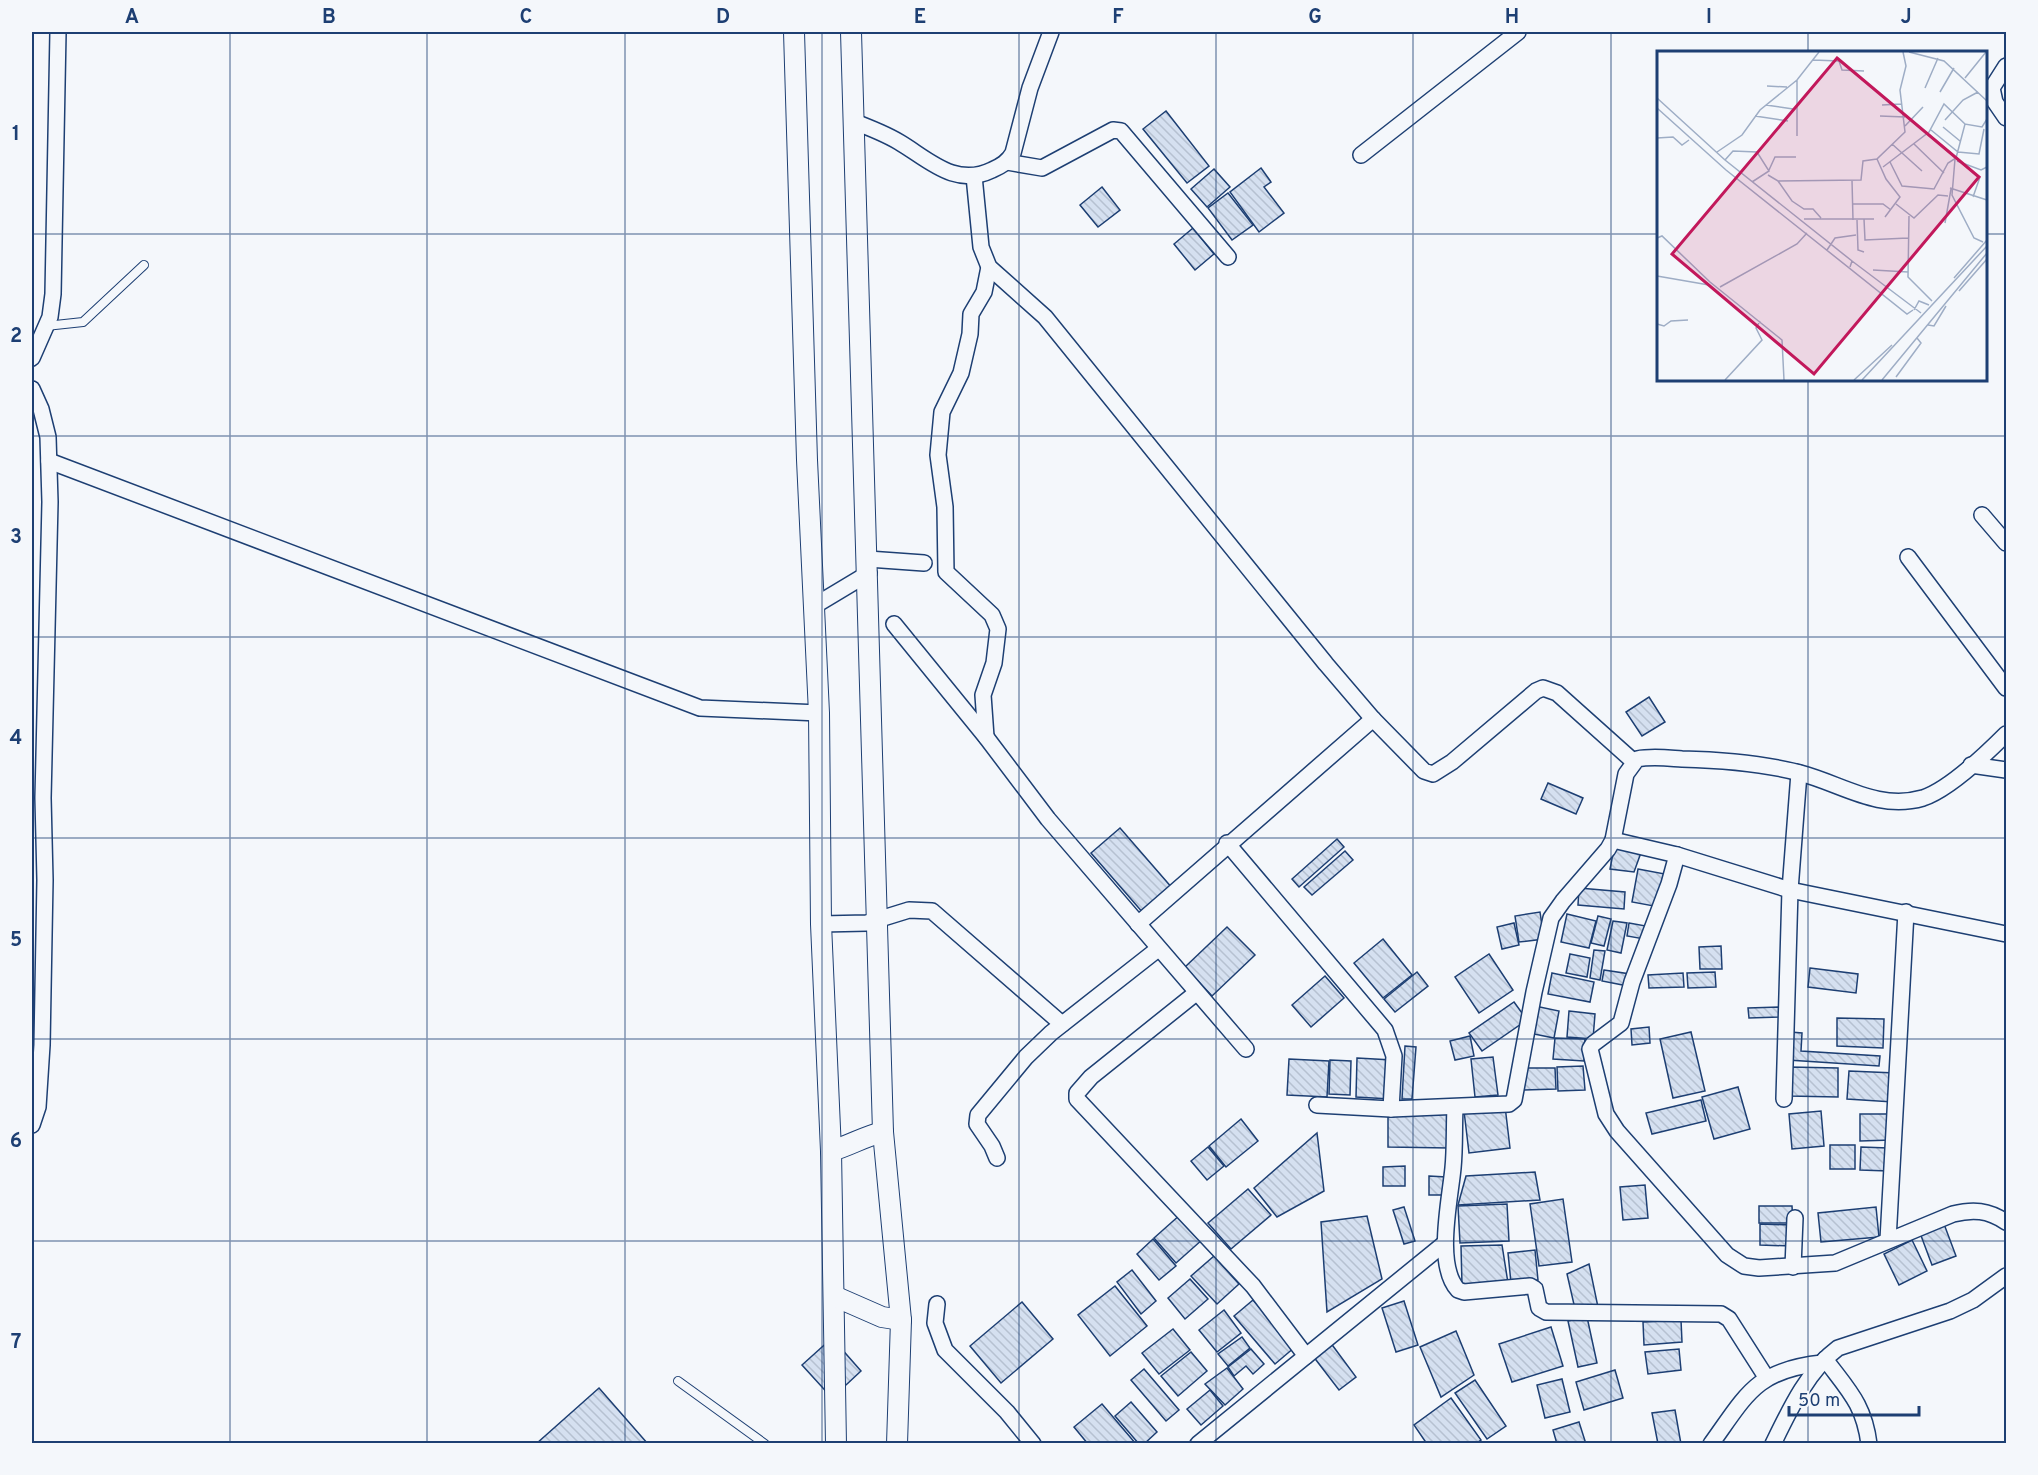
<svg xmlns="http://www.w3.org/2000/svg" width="2038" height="1475" font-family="Overpass,sans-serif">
  <defs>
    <pattern id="building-back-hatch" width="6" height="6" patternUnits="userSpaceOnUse" patternTransform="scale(1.5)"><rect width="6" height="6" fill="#d5e0f0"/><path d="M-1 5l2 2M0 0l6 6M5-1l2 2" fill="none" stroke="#b6c1d1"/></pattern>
  </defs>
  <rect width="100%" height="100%" fill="#f4f7fb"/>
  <g fill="url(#building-back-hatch)" stroke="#1d3f73" stroke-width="1.5">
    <polygon points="1166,111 1209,166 1187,183 1143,129"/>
    <polygon points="1261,168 1271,182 1264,187 1284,213 1259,232 1230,192"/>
    <polygon points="1214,169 1230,187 1207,207 1191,189"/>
    <polygon points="1102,187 1120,210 1098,227 1080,205"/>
    <polygon points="1228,193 1253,225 1232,240 1208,208"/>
    <polygon points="1193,228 1214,254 1195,270 1174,244"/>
    <polygon points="1649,697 1665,722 1642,736 1626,712"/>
    <polygon points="1548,783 1583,798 1576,814 1541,799"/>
    <polygon points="1120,828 1173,889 1144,914 1091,853"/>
    <polygon points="1337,839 1344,847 1299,887 1292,879"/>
    <polygon points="1615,843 1643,847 1634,872 1610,869"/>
    <polygon points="1345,851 1353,860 1312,895 1304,887"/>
    <polygon points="1638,869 1665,874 1659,907 1632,902"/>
    <polygon points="1579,888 1625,892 1624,909 1578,905"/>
    <polygon points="1540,912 1544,939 1519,942 1515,916"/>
    <polygon points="1567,914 1596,921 1589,948 1561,942"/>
    <polygon points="1598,916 1611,919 1604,946 1591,943"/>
    <polygon points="1613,921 1627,923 1621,953 1607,950"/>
    <polygon points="1514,923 1519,945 1502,949 1497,927"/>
    <polygon points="1629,923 1646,926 1644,939 1627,936"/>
    <polygon points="1227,927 1255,955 1212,996 1185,967"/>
    <polygon points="1383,939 1412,975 1383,998 1354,963"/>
    <polygon points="1721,946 1722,969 1700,969 1699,947"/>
    <polygon points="1594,950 1605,951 1600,980 1590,978"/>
    <polygon points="1489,954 1513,990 1479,1013 1455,977"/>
    <polygon points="1570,954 1590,958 1587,977 1566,973"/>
    <polygon points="1810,968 1858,974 1856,993 1808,987"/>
    <polygon points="1604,970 1630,974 1628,986 1602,981"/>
    <polygon points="1417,972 1428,986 1395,1012 1384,999"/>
    <polygon points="1715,972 1716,987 1688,988 1687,973"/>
    <polygon points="1552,973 1594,982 1590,1002 1548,994"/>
    <polygon points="1683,973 1684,987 1649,988 1648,975"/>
    <polygon points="1325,976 1344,998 1311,1027 1292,1005"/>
    <polygon points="1514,1002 1527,1020 1482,1051 1469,1033"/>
    <polygon points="1535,1006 1559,1011 1554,1038 1529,1033"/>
    <polygon points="1779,1007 1779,1017 1749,1018 1748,1008"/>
    <polygon points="1569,1011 1595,1014 1593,1039 1567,1037"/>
    <polygon points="1837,1018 1884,1019 1883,1048 1837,1046"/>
    <polygon points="1649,1027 1650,1043 1632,1045 1631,1029"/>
    <polygon points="1691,1032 1705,1091 1673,1098 1660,1039"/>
    <polygon points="1790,1032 1802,1033 1801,1051 1880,1056 1879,1066 1788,1060"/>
    <polygon points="1470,1036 1474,1056 1455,1060 1450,1041"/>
    <polygon points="1555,1038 1585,1039 1584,1061 1553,1059"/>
    <polygon points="1405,1046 1416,1047 1412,1099 1402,1099"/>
    <polygon points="1493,1057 1498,1095 1475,1097 1471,1059"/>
    <polygon points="1357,1058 1392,1060 1390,1099 1356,1097"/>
    <polygon points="1289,1059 1329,1061 1327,1097 1287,1095"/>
    <polygon points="1330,1060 1351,1061 1350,1095 1329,1094"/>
    <polygon points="1583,1066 1585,1090 1558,1091 1557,1067"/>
    <polygon points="1789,1067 1838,1068 1838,1097 1789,1096"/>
    <polygon points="1523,1068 1555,1068 1556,1089 1523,1090"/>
    <polygon points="1849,1071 1895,1073 1893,1102 1847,1099"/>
    <polygon points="1738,1087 1750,1129 1714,1139 1702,1097"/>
    <polygon points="1701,1100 1706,1121 1652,1134 1646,1113"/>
    <polygon points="1505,1106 1510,1148 1469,1153 1464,1111"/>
    <polygon points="1821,1111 1824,1146 1792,1149 1789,1114"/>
    <polygon points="1388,1112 1450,1113 1449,1148 1388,1147"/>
    <polygon points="1860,1114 1891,1114 1892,1140 1860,1141"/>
    <polygon points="1241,1119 1258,1141 1226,1167 1209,1146"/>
    <polygon points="1317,1133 1324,1191 1277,1217 1254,1188"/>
    <rect x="1830" y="1145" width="25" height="24"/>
    <polygon points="1208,1147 1224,1166 1207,1180 1191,1161"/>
    <polygon points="1861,1147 1888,1148 1888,1171 1860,1170"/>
    <polygon points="1405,1166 1405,1186 1383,1186 1383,1167"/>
    <polygon points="1535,1172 1540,1200 1458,1205 1466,1176"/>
    <polygon points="1429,1176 1446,1177 1446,1195 1429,1195"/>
    <polygon points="1645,1185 1648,1218 1623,1220 1620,1187"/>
    <polygon points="1248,1189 1271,1215 1231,1249 1208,1223"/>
    <polygon points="1563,1199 1572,1262 1539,1266 1530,1204"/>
    <polygon points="1507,1204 1509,1241 1460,1243 1458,1206"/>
    <polygon points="1759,1206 1792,1206 1793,1223 1759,1223"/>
    <polygon points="1404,1207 1415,1241 1404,1244 1393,1210"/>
    <polygon points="1876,1207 1879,1237 1821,1242 1818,1213"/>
    <polygon points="1181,1214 1203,1239 1176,1263 1154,1238"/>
    <polygon points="1367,1216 1382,1279 1327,1312 1321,1222"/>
    <polygon points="1760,1224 1791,1225 1791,1246 1760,1245"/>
    <polygon points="1944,1224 1956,1256 1932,1265 1920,1233"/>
    <polygon points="1153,1239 1176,1266 1159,1280 1137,1254"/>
    <polygon points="1912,1240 1927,1271 1899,1285 1884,1254"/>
    <polygon points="1502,1245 1508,1283 1462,1285 1461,1246"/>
    <polygon points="1535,1250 1538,1280 1511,1283 1508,1253"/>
    <polygon points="1214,1256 1239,1284 1217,1304 1191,1276"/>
    <polygon points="1589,1264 1598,1307 1575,1309 1567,1274"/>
    <polygon points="1132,1270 1156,1301 1141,1314 1117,1282"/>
    <polygon points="1190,1279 1208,1299 1185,1319 1168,1298"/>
    <polygon points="1115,1286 1147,1326 1110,1356 1078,1315"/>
    <polygon points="1253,1300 1295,1347 1275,1364 1234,1316"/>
    <polygon points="1404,1301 1418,1345 1396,1352 1382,1308"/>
    <polygon points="1022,1302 1053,1339 1001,1383 970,1346"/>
    <polygon points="1224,1310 1241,1333 1217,1352 1199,1330"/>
    <polygon points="1587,1317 1597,1363 1578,1367 1568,1321"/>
    <polygon points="1681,1320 1682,1342 1644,1345 1643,1322"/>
    <polygon points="1551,1327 1563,1366 1512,1382 1499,1344"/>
    <polygon points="1173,1329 1190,1350 1159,1374 1142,1353"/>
    <polygon points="1456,1331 1474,1375 1441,1397 1420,1347"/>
    <polygon points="1242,1337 1250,1348 1228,1366 1218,1354"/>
    <polygon points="832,1338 861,1371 832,1398 802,1365"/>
    <polygon points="1330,1342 1356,1377 1339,1390 1313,1356"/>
    <polygon points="1251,1349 1264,1364 1253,1374 1246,1366 1234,1376 1228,1367"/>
    <polygon points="1679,1349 1681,1370 1648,1374 1645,1352"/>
    <polygon points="1191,1352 1207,1371 1178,1396 1161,1376"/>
    <polygon points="1227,1368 1243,1389 1225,1405 1205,1384"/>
    <polygon points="1144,1369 1179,1410 1166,1421 1131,1380"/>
    <polygon points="1615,1370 1623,1398 1584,1410 1576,1382"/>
    <polygon points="1562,1379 1570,1412 1545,1418 1537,1385"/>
    <polygon points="1475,1380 1506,1426 1487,1439 1455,1393"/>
    <polygon points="599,1388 648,1444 536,1444"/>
    <polygon points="1210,1390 1223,1406 1201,1425 1187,1409"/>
    <polygon points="1451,1398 1481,1440 1475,1444 1427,1444 1414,1425"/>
    <polygon points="1131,1402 1157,1432 1144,1444 1139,1444 1115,1416"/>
    <polygon points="1102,1404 1136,1444 1088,1444 1074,1427"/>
    <polygon points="1675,1410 1681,1444 1658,1444 1652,1413"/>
    <polygon points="1579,1422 1586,1444 1557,1444 1553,1430"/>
  </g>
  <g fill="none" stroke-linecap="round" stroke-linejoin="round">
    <defs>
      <g id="service">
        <polyline points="46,326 83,322 144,265"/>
        <polyline points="678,1381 765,1444"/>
      </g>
      <g id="minor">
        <polyline points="2006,66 1992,88 1995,102 2006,118"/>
        <path d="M852,121C868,127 884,133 899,142C928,159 955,188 992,170C1001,166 1008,162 1013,153L1030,88L1051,32"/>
        <polyline points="1361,155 1518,32"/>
        <polyline points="1007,162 1042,168 1113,130 1121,131 1228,257"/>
        <polyline points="974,176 981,247 989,267 1045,317 1326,664 1373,719 1424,771 1433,774 1452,762 1536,691 1543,688 1557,693 1633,761"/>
        <polyline points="32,358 50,317 53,294 58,32"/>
        <polyline points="32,389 41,409 48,437 50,502 43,798 45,880 42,1045 38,1107 32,1125"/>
        <polyline points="49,461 700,708 819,713"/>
        <polyline points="1982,515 2006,543"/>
        <polyline points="1908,557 2006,688"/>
        <polyline points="868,559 924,563"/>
        <polyline points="814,606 869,573"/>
        <polyline points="894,624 986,737 1048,819 1246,1049"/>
        <polyline points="986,737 983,695 994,663 998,629 992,615 946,572 945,507 938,455 942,412 961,373 970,334 971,314 984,292 989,267"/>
        <polyline points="1971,765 2006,770"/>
        <polyline points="1613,840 1677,855 1790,890 2006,934"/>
        <polyline points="1227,843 1385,1030 1394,1056 1391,1109"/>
        <path d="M1677,855L1669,884L1632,982L1621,1023L1593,1044L1590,1049L1606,1114L1617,1131L1727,1255L1744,1266L1759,1268L1835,1263L1953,1214C1973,1209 1988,1210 2006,1222"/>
        <polyline points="821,924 867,923 909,910 932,911 1062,1024"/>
        <polyline points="1138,924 1373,719"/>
        <polyline points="1196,993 1091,1077 1077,1093 1077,1099 1253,1286 1306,1356"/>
        <polyline points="1784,1099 1790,890 1799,773"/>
        <path d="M1317,1105L1391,1109L1509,1104L1514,1100L1534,992L1551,918L1563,901L1608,849L1613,840L1626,774L1637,759C1652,756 1667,758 1682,759C1722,760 1762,763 1800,773C1842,784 1878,811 1923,798C1950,789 1986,754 2006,734"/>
        <path d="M1455,1108C1454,1128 1455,1148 1453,1168C1450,1200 1435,1265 1458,1290L1464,1292L1530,1286L1535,1289L1539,1308L1546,1312L1721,1314L1729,1319L1766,1377"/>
        <polyline points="997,1158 992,1146 977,1124 978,1115 1026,1057 1051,1033 1158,949"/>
        <polyline points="1888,1240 1906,912"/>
        <polyline points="1793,1267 1795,1218"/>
        <polyline points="937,1304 935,1323 945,1350 1007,1412 1033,1444"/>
        <path d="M1825,1359C1848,1390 1864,1404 1869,1444"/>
        <polyline points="1198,1444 1445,1243"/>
        <path d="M1711,1444C1747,1394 1756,1370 1822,1363"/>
        <path d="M1773,1444C1789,1411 1808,1370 1838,1348L1950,1311L1973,1300L2006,1276"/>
      </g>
      <g id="tertiary">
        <polyline points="794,32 807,460 819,713 821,924 831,1151 836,1444"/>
        <polyline points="883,1132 901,1320 897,1444"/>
        <path d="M831,1151C849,1146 865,1136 883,1132L851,32"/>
        <polyline points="834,1296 882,1317 901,1320"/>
      </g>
    </defs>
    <use href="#service" stroke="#1d3f73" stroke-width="10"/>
    <use href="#minor" stroke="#1d3f73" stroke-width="18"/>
    <use href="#tertiary" stroke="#1d3f73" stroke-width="22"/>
    <use href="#service" stroke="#f4f7fb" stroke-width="8"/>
    <use href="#minor" stroke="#f4f7fb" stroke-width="15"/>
    <use href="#tertiary" stroke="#f4f7fb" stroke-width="20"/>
  </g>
  <path fill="none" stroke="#1d3f73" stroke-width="1.5" stroke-opacity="0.55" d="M230,32V1444M427,32V1444M625,32V1444M822,32V1444M1019,32V1444M1216,32V1444M1413,32V1444M1611,32V1444M1808,32V52M32,234H1658M1986,234H2006M1808,380V1444M32,436H2006M32,637H2006M32,838H2006M32,1039H2006M32,1241H2006"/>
  <g transform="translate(1657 51)">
    <rect width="330" height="330" fill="#f4f7fb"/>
    <path fill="none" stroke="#9eadc5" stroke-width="1.5" d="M252,1L287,10L330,50M156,9L182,10L185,19L207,20M308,27L329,1M110,35L130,36M268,37L281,7M283,41L297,17M0,47L68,109L195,210L193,216M109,54L136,58M225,54L244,53M0,57L69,119L250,263L256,259M98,65L131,70M223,65L248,66M288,69L306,49L321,41M248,75L266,56M286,76L303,90M274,79L301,101L322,103L327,78M140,85V29M0,87L16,86L25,94L32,89M235,93L265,120M257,93L287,122M60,101L85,84L103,59L140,29L162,1M298,108L295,144L317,187L326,191M68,109L76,100L100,101L112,120L95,131M300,110L324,119L330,116M233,111L245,135L277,138L291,112L299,107L308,73L325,76L330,68M226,116L272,81L287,53L308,73M112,119L118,106H139M111,124L121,130L204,129L206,110L220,108M195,129L196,169M121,130L135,150L147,158H156L164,167M293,137L330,149M316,146L323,126M195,153H226L234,159M239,153L257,167L281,144L291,145M252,165L251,226L275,250M228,166L243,146L229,128L220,108L248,81L243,39L249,15L246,1M147,168H217M207,168L208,189L251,187M200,169L201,199L207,201M288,172L294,138M0,187L5,185L53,231L125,289L127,329M170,199L178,187L199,184M195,210L264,262M216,219L251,221M0,225L52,234M297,227L330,189M63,236L140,193L150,182M302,240L330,208M257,259L262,250L272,254M0,273L7,275L14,270L31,269M271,274L277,275L289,255M239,326L264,292L260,287M68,329L105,289L99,277L103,270M197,329L235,294M205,329L330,195M225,329L330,202"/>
    <path fill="#c2185b" fill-opacity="0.15" stroke="#c2185b" stroke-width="3" d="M180,7L322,126L157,323L15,203Z"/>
    <rect width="330" height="330" fill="none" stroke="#1d3f73" stroke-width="3"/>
  </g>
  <rect width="2038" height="1475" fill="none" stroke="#f4f7fb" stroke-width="66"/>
  <path d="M1789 1406v9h130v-9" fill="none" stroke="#1d3f73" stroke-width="3"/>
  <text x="1798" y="1406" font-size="18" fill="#1d3f73" stroke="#f4f7fb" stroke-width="4.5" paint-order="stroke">50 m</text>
  <rect x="33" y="33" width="1972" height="1409" fill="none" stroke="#1d3f73" stroke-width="2"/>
  <g font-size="20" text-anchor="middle" font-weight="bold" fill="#1d3f73">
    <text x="132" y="23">A</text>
    <text x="329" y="23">B</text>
    <text x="526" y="23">C</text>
    <text x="723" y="23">D</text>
    <text x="920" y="23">E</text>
    <text x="1118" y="23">F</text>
    <text x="1315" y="23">G</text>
    <text x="1512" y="23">H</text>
    <text x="1709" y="23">I</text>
    <text x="1906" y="23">J</text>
    <text x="16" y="140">1</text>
    <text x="16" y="342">2</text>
    <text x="16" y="543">3</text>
    <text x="16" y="744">4</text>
    <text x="16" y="946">5</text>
    <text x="16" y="1147">6</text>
    <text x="16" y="1348">7</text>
  </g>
</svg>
